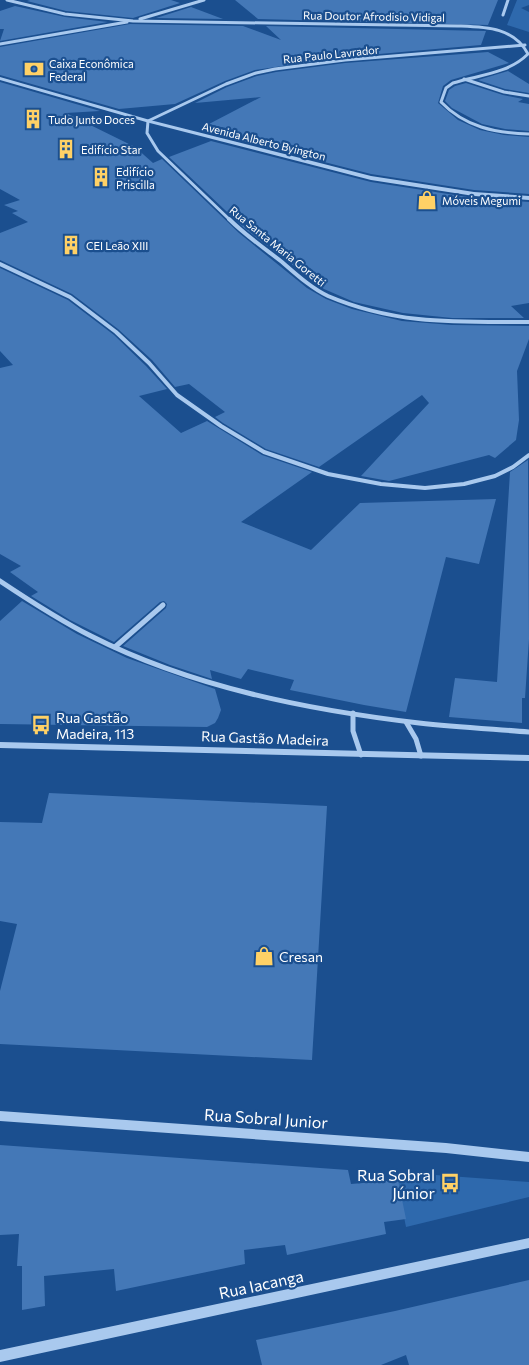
<svg xmlns="http://www.w3.org/2000/svg" width="529" height="1365" font-family="Commissioner,sans-serif">
  <rect width="100%" height="100%" fill="#1b4f8f"/>
  <g fill="#2e69ad">
    <polygon points="517,0 529,0 529,5 521,8 529,12 529,32 507,25"/>
    <polygon points="395,1172 529,1182 529,1197 406,1227"/>
  </g>
  <g fill="#4478b7">
    <polygon points="30,0 171,0 180,3 133,18 66,11 27,1"/>
    <polygon points="235,0 498,0 488,25 258,19"/>
    <polygon points="15,6 65,17 108,22 0,41 4,29 0,29 0,11"/>
    <polygon points="191,7 223,19 156,18"/>
    <polygon points="130,24 243,26 281,40 266,26 486,31 481,45 345,57 255,70 225,81 175,104 119,109 0,75 0,47"/>
    <polygon points="488,52 509,63 451,80 443,86 438,103 458,120 480,130 504,135 529,137 529,194 474,190 371,174 223,136 237,131 209,124 261,97 195,103 227,87 257,76 276,72 345,63"/>
    <polygon points="508,71 529,84 529,93 505,89 478,80"/>
    <polygon points="0,82 100,111 66,113 135,147 153,163 162,159 239,233 307,288 326,299 352,309 402,321 452,325 529,326 529,339 517,371 519,420 516,440 495,458 489,455 389,481 361,476 429,403 422,395 319,467 266,449 223,423 215,417 225,412 189,384 175,387 152,360 118,329 72,294 0,260 0,233 28,222 12,213 18,211 4,205 20,200 0,189"/>
    <polygon points="466,83 503,95 523,99 518,102 529,104 529,131 505,129 482,124 452,108 445,101 449,90 455,86"/>
    <polygon points="211,141 371,182 474,198 529,202 529,303 511,306 524,318 452,318 403,313 354,302 324,289 244,228 169,157"/>
    <polygon points="0,268 68,300 114,335 146,366 167,389 139,396 181,433 207,421 262,455 312,472 241,522 311,550 360,503 496,499 479,564 446,557 406,712 364,705 290,690 294,680 248,669 241,679 210,670 212,679 170,665 123,646 166,608 167,604 164,601 160,602 114,642 70,620 31,596 38,592 10,572 21,566 0,554 0,368 13,365 0,351"/>
    <polygon points="528,460 529,639 525,698 522,698 522,723 449,717 455,678 497,682 510,472"/>
    <polygon points="22,601 77,634 127,658 215,689 221,710 218,718 215,723 207,727 0,724 0,621"/>
    <polygon points="49,793 327,806 312,1060 0,1044 0,991 17,924 0,921 0,822 42,823"/>
    <polygon points="0,1145 348,1170 351,1184 398,1180 406,1219 384,1222 386,1234 287,1255 285,1245 244,1250 245,1264 116,1291 114,1269 44,1276 45,1306 22,1310 22,1266 17,1266 19,1234 0,1235"/>
    <polygon points="529,1280 529,1365 409,1365 406,1355 381,1365 262,1365 256,1340 395,1311"/>
  </g>
  <g fill="none" stroke-linecap="round" stroke-linejoin="round">
    <g stroke="#a9c9ee" stroke-width="3">
      <path d="M7,0L65,14L133,21L458,26C485,27 514,27 528,54C508,74 478,75 453,83L446,88L441,102C465,127 495,133 529,134"/>
      <polyline points="503,15 508,0"/>
      <polyline points="140,19 204,0"/>
      <polyline points="0,44 127,22"/>
      <polyline points="464,79 504,92 529,96"/>
      <polyline points="230,220 158,151 147,133 148,121 226,84 256,73 275,69 345,60 525,45"/>
    </g>
    <g stroke="#a9c9ee" stroke-width="4">
      <path d="M229,219C245,235 264,248 282,262C296,274 311,288 328,296C396,325 457,322 529,322"/>
      <polyline points="0,264 70,297 116,332 149,363 177,395 221,426 264,452 328,474 381,484 425,488 464,484 495,476 513,467 529,455"/>
    </g>
    <g stroke="#a9c9ee" stroke-width="5">
      <path d="M0,581C30,601 59,620 91,636C191,687 308,710 419,723C456,727 492,729 529,732"/>
      <polyline points="115,647 163,605"/>
      <polyline points="353,713 353,731 361,755"/>
      <polyline points="406,722 416,739 421,756"/>
    </g>
    <g fill="#a9c9ee" fill-rule="evenodd">
      <polygon points="0,77 150,120 371,176 474,192 529,196 529,200 474,196 371,180 146,122 0,80"/>
      <polygon points="0,742 529,755 529,761 0,748"/>
      <polygon points="0,1111 446,1143 529,1152 529,1162 446,1153 0,1121"/>
      <polygon points="529,1238 529,1248 0,1362 0,1350"/>
    </g>
  </g>
  <defs>
    <symbol id="bank-bare" viewBox="-9 -9 18 18"><path d="M-6-4H6V4H-6ZM0-2.3a2.3 2.3 0 1 0 0 4.6a2.3 2.3 0 1 0 0-4.6Z" fill="#ffd166" stroke="#1b4f8f" stroke-width="2.5" paint-order="stroke"/></symbol>
    <symbol id="building-bare" viewBox="-9 -9 18 18"><path d="M-4-6H4V6H1V3H-1V6H-4ZM-2.5-4.3h1.7v1.8h-1.7ZM.8-4.3h1.7v1.8H.8ZM-2.5-1h1.7V.8h-1.7ZM.8-1h1.7V.8H.8Z" fill="#ffd166" stroke="#1b4f8f" stroke-width="2.5" paint-order="stroke"/></symbol>
    <symbol id="shop-bare" viewBox="-9 -9 18 18"><path d="M-5-2.5h2.3a2.7 3.5 0 0 1 5.4 0H5L5.5 6h-11ZM-1.5-2.5h3a1.5 2.3 0 0 0-3 0Z" fill="#ffd166" stroke="#1b4f8f" stroke-width="2.5" paint-order="stroke"/></symbol>
    <symbol id="bus-bare" viewBox="-9 -9 18 18"><path d="M-5-6H5V4H4V6H2V4H-2V6H-4V4H-5ZM-3.5-4V0h7V-4ZM-3.5 1.2v1.5H-2V1.2ZM2 1.2v1.5H3.5V1.2Z" fill="#ffd166" stroke="#1b4f8f" stroke-width="2.5" paint-order="stroke"/></symbol>
  </defs>
  <g fill-rule="evenodd">
    <use href="#bank-bare" x="20" y="55" width="28" height="28"/>
    <use href="#building-bare" x="19" y="105" width="28" height="28"/>
    <use href="#building-bare" x="52" y="135" width="28" height="28"/>
    <use href="#building-bare" x="87" y="163" width="28" height="28"/>
    <use href="#shop-bare" x="413" y="186" width="28" height="28"/>
    <use href="#building-bare" x="57" y="231" width="28" height="28"/>
    <use href="#bus-bare" x="27" y="711" width="28" height="28"/>
    <use href="#shop-bare" x="250" y="942" width="28" height="28"/>
    <use href="#bus-bare" x="436" y="1169" width="28" height="28"/>
  </g>
  <g text-anchor="middle" dominant-baseline="central" stroke-width="4.5" stroke-linejoin="round" paint-order="stroke">
    <g font-size="11" fill="#fff" stroke="#1b4f8f">
      <text transform="translate(374 16) rotate(1)">Rua Doutor Afrodisio Vidigal</text>
      <text transform="translate(331 54) rotate(-6)">Rua Paulo Lavrador</text>
      <text transform="translate(264 141) rotate(14)">Avenida Alberto Byington</text>
      <text transform="translate(278 246) rotate(39)">Rua Santa Maria Goretti</text>
    </g>
    <g font-size="11" fill="#fff" stroke="#1b4f8f" text-anchor="start">
      <text x="49" y="63">Caixa Econômica<tspan x="49" dy="13">Federal</tspan></text>
      <text x="48" y="119">Tudo Junto Doces</text>
      <text x="81" y="149">Edifício Star</text>
      <text x="116" y="171">Edifício<tspan x="116" dy="13">Priscilla</tspan></text>
      <text x="442" y="200">Móveis Megumi</text>
      <text x="86" y="245">CEI Leão XIII</text>
    </g>
    <g font-size="14" fill="#fff" stroke="#1b4f8f" text-anchor="start">
      <text x="56" y="717">Rua Gastão<tspan x="56" dy="16">Madeira, 113</tspan></text>
      <text x="279" y="956">Cresan</text>
    </g>
    <g font-size="14" fill="#fff" stroke="#1b4f8f">
      <text transform="translate(265 738) rotate(2)">Rua Gastão Madeira</text>
    </g>
    <g font-size="16" fill="#fff" stroke="#1b4f8f">
      <text transform="translate(266 1118) rotate(4)">Rua Sobral Junior</text>
      <text transform="translate(261 1284) rotate(-12)">Rua Iacanga</text>
    </g>
    <g font-size="16" fill="#fff" stroke="#1b4f8f" text-anchor="end">
      <text x="435" y="1174">Rua Sobral<tspan x="435" dy="18">Júnior</tspan></text>
    </g>
  </g>
</svg>
